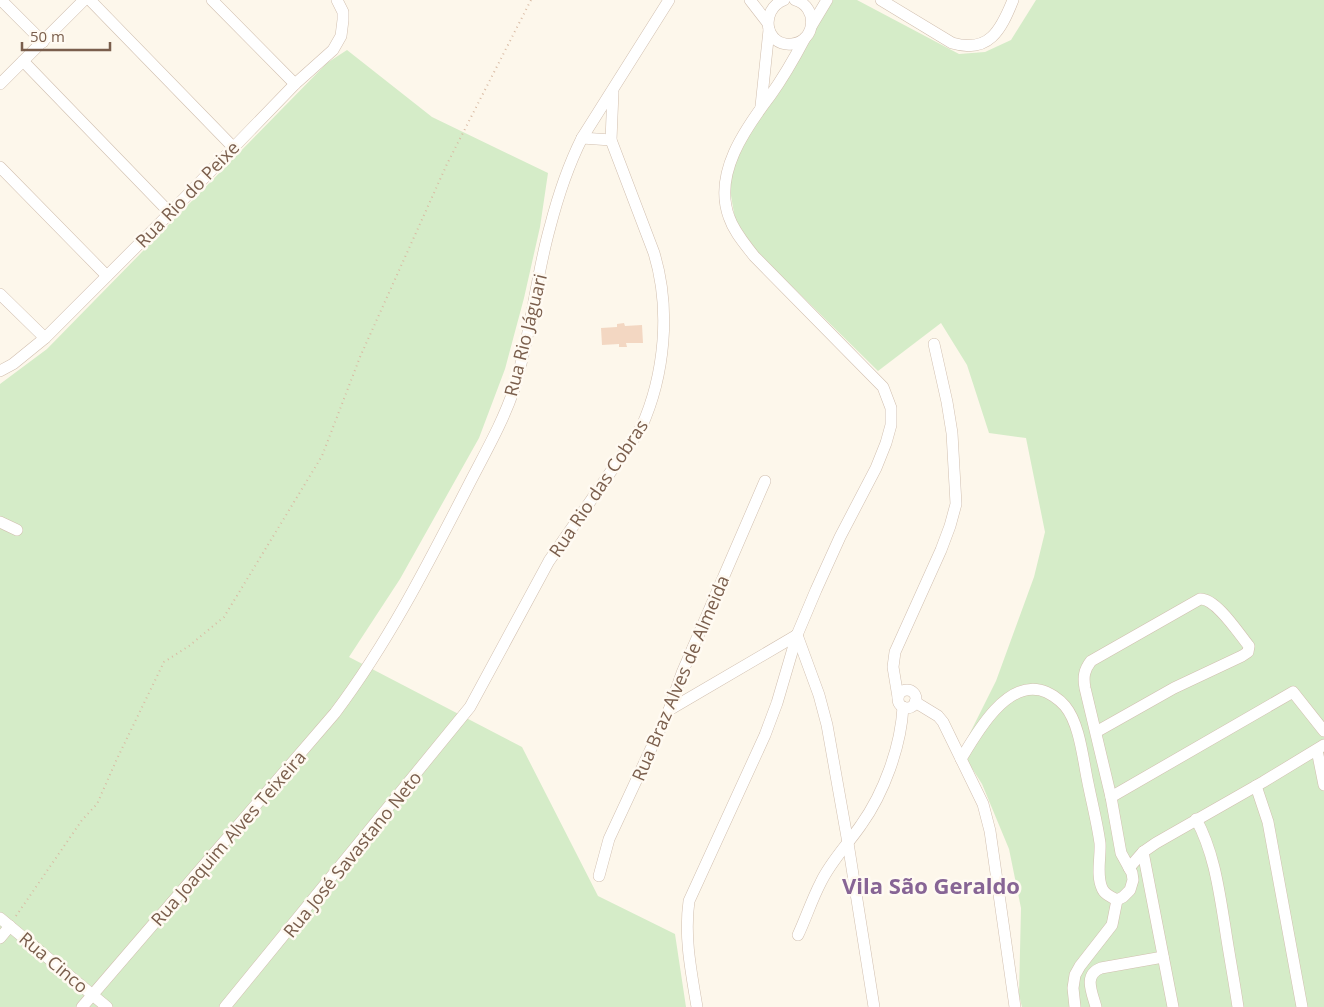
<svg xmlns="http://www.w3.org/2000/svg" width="1324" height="1007" font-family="'Open Sans',sans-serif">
  <rect width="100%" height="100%" fill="#fdf7eb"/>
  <g fill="#d5ecc8">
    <polygon points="832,0 857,0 959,54 985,52 1011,40 1036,0 1324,0 1324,1007 1022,1007 1019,995 1021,908 1009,849 982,784 961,751 996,681 1034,577 1045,532 1026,438 989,433 967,365 941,323 878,371 752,247 735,219 729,184 736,148"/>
    <polygon points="347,50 432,117 548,173 540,227 524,298 505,369 479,438 400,579 349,657 522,747 598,896 675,934 686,1007 0,1007 0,384 47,349 327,63"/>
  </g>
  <polygon fill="#f3d7c2" points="624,323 625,326 642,325 643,343 626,343 627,347 619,347 619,344 602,345 601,328 617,327 617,324"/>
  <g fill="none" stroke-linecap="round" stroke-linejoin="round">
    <defs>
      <g id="minor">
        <polyline points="1,0 43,42"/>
        <polyline points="90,0 233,147"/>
        <polyline points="212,0 295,84"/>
        <polyline points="750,0 767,22"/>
        <path d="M784,0C759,10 765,47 792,44C817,41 818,6 795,0"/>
        <path d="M881,0L952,43C989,54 1001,30 1013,0"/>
        <polyline points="812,25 827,0"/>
        <polyline points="23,61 170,213"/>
        <polyline points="0,84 84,0"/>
        <polyline points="761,106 769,30"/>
        <polyline points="582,138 611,140"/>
        <polyline points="0,167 107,276"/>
        <polyline points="0,294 45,338"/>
        <polyline points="0,371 13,364 45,338 170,213 295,84 333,50 341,36 343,20 343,12 337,0"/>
        <polyline points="0,522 17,530"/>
        <polyline points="797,635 819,695 827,725 848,843 874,1007"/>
        <circle cx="907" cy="699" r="9"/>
        <polyline points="898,697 893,667 895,652 941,550 950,526 956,504 952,433 947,402 934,344"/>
        <polyline points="915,702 938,716 943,722 983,804 990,831 1015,1007"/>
        <polyline points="669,710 797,635"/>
        <path d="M1096,732L1174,688L1242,656L1248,652L1249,646C1239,634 1216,598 1200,599L1091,661C1084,670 1083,677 1085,688L1111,797L1121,853L1132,873L1133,880L1130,890L1123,897L1117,900"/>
        <polyline points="1317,750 1324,785"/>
        <path d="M961,759C976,734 1005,682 1040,690C1049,692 1059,699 1065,706C1080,724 1083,760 1088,783C1092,803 1097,822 1100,843C1101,857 1096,875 1102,888C1104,894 1111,897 1117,900"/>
        <polyline points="1256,786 1268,822 1302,1007"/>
        <polyline points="1111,797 1293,692 1324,731"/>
        <path d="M1196,819C1214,852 1219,890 1225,927C1229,954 1234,980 1238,1007"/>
        <polyline points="1143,852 1173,1007"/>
        <polyline points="1129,868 1143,852 1156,843 1263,782 1324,745"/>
        <polyline points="599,876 609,839 669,710 682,673 765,481"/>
        <polyline points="0,918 107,1007"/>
        <path d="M798,935C806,918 812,899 821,882C831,861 848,844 861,825C884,793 901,746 903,707"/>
        <polyline points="0,938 10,926"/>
        <path d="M82,1007L335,713C387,644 426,568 465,492C482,458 502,425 514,389C531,336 535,280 550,227C558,196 568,166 582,138L669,0"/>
        <path d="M225,1007L470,707L549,561L641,428C665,375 671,309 654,253L611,140L613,92"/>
        <path d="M697,1007C691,971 684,937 689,901L765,735L777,703L797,635L816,590L840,537L876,468L886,443L891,425V408L883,387L754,256C745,244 734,232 729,217C713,174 745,129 770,96C783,78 795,57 805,38"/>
        <polyline points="1075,1007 1073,988 1075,975 1080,966 1112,925 1117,900"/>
        <path d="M1096,1007C1092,992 1083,975 1101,968L1163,957"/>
      </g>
    </defs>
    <use href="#minor" stroke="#d1bfaf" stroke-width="12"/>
    <polyline stroke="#d9bba4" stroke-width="2" stroke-dasharray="1 4" stroke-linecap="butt" points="16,916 82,820 97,804 116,761 164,662 189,646 224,617 322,456 360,357 447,164 531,0"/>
    <use href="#minor" stroke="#fff" stroke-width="11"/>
  </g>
  <g text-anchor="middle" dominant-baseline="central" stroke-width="5" stroke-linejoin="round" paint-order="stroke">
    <g font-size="18" fill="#7a5e4c" stroke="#fffaf2">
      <text transform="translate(187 194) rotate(-46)">Rua Rio do Peixe</text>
      <text transform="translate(525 335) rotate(-76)">Rua Rio Jáguari</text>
      <text transform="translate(598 488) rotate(-56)">Rua Rio das Cobras</text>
      <text transform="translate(680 678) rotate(-67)">Rua Braz Alves de Almeida</text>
      <text transform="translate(228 838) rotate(-49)">Rua Joaquim Alves Teixeira</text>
      <text transform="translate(352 854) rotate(-51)">Rua José Savastano Neto</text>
      <text transform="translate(54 962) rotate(40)">Rua Cinco</text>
    </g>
    <g font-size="22" font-weight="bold" fill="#876595" stroke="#fffaf2">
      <text x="931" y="885">Vila São Geraldo</text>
    </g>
  </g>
  <path d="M22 42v8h88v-8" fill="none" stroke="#7a5e4c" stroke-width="2.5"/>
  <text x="30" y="42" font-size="15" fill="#7a5e4c" stroke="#fffaf2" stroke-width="4" paint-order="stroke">50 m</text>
</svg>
